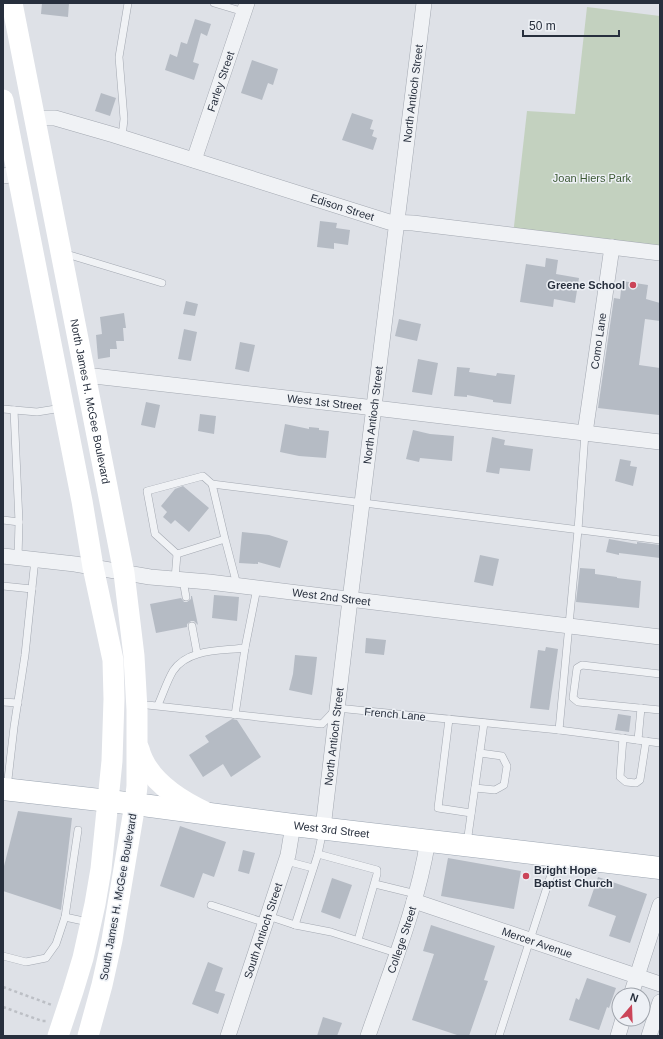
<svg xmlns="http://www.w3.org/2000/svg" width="663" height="1039" font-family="Helvetica,sans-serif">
  <rect width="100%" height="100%" fill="#dee1e7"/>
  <polygon fill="#c3d1bf" points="587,7 660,16 660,253 513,235 527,111 575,114"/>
  <g fill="#b5bbc4">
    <polygon points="42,3 69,3 68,17 41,14"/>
    <polygon points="195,19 211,24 207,36 201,33 193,62 199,64 194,80 165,70 170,54 177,57 181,42 187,44"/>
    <polygon points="252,60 278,69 273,85 268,83 262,100 241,93"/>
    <polygon points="101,93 116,98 110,116 95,111"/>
    <polygon points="352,113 373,120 370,129 374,130 372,136 377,138 373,150 342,140"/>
    <polygon points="320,221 337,223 336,228 350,230 348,245 334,243 334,249 317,247"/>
    <polygon points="546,258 558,260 556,274 579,278 575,303 554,299 553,307 520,302 526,264 545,267"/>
    <polygon points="622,281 648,285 646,299 660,303 660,321 645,319 639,365 660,368 660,405 659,415 598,408 614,298 620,299"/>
    <polygon points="186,301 198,304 195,316 183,314"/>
    <polygon points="124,313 126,328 123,328 124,341 116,341 117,349 110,349 110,357 98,359 96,335 102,334 100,317"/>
    <polygon points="399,319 421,324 417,341 395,336"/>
    <polygon points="184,329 197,332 191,361 178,359"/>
    <polygon points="240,342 255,345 249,372 235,369"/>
    <polygon points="418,359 438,363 432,395 412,392"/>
    <polygon points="457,367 470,368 469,372 496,376 497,373 515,375 511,404 493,402 493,400 467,395 467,397 454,396"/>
    <polygon points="146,402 160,405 155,428 141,425"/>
    <polygon points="200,414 216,416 214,434 198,431"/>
    <polygon points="285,424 309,429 309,427 319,428 319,430 329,431 326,458 299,456 280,452"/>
    <polygon points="413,430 430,434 454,436 452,461 420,458 419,462 406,459"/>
    <polygon points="492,437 505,440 504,445 533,449 530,471 500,468 499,474 486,472"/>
    <polygon points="620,459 631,461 630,466 637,467 633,486 615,481"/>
    <polygon points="183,486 209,508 189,532 175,520 171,524 163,517 167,512 161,506 175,489"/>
    <polygon points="242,532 269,535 288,541 280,568 258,562 258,564 239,563"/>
    <polygon points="609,539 637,544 637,542 660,545 660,558 619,553 619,555 606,552"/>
    <polygon points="480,555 499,559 493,586 474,582"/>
    <polygon points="580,568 595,569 595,574 617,577 617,578 641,581 639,608 576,602"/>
    <polygon points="214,595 239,597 237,621 212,618"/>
    <polygon points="191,596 192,596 198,625 194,621 191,621 187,624 187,627 156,633 150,604 181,598 184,602 187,602 191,599"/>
    <polygon points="366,638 386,640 384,655 365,653"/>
    <polygon points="546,647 558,649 549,710 530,708 538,650 545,651"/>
    <polygon points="295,655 317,657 314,682 312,695 289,690 293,674"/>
    <polygon points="618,714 631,716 629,732 615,730"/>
    <polygon points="232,719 237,720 261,757 231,777 223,764 203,777 189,755 209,742 205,736"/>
    <polygon points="18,811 72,818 61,910 3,891 3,870"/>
    <polygon points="180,826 226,842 214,877 203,873 194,898 160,886"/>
    <polygon points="243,850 255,853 249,874 238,871"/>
    <polygon points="448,858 521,871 514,909 441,896"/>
    <polygon points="598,877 647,894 630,943 609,936 616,916 588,906"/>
    <polygon points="332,878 352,885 340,919 321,912"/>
    <polygon points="431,925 495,946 484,980 488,981 469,1036 460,1036 412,1020 434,954 423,951"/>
    <polygon points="208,962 223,968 215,991 225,994 218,1014 192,1004"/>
    <polygon points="587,978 616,988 609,1008 607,1007 599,1030 569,1020 576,998 579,1000"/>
    <polygon points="323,1017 342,1023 337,1036 317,1036"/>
  </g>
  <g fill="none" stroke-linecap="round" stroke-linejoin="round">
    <defs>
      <g id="service">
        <polyline points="214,3 244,12"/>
        <polyline points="122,137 124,119 119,57 128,3"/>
        <polyline points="63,253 162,283"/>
        <polyline points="3,409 37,412 62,408"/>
        <polyline points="14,410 19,522"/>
        <polyline points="212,484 660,540"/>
        <polyline points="3,520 19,522 18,558"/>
        <polyline points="225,539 212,484 203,476 147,491 155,534 177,554 225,539 237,585"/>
        <polyline points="175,579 177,554"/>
        <polyline points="183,580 186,597"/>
        <polyline points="3,586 32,589"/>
        <polyline points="192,626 197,653"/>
        <polyline points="660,674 582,665 577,668 573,698 578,702 660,710"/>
        <polyline points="3,702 18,703"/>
        <polyline points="138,704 322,724 337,708 559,730 660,743"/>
        <path d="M158,705C163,694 167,681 173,671C188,648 222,651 245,648L257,588"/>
        <polyline points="235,715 245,648"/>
        <polyline points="449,719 438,808 471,813"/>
        <polyline points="559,730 578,530 585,433"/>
        <polyline points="623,738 620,777 626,782 636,783 640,780 646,741"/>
        <polyline points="638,740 641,708"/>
        <polyline points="7,788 14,727 25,655 35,559"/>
        <polyline points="475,788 495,790 504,785 507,766 502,756 480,753"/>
        <polyline points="467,843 484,723"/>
        <polyline points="318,854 377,870 377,874 358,940"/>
        <polyline points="286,861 313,868"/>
        <polyline points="375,884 416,894"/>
        <polyline points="211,905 266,923"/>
        <polyline points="268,916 295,925 331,932 396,953"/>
        <polyline points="65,917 88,922"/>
        <polyline points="295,925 318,854 323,830"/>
        <polyline points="3,956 26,962 46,958 56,944 65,917 78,830"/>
        <polyline points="499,1036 556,859"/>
      </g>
      <g id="minor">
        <path id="s1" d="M35,118H55L114,135L389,222L413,223L660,253"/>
        <path id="s2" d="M194,160L247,3"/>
        <polyline points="3,176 17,174"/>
        <path id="s3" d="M85,375L375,408L660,442"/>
        <path id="s4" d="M585,433L612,247"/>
        <path id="s5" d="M3,556L75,564L150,577L209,582L660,637"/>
        <path id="s6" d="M323,828L350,600L424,3"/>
        <path id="s7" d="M414,901L660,984"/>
        <polyline points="631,995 660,905"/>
        <path id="s8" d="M228,1036L288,855L293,825"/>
        <path id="s9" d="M368,1036C390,972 417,908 428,840"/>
        <polyline points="618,1036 623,1019"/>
        <polyline points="649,1036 660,1002"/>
      </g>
      <g id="primary">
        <path id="s11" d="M3,789L135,804L293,825L660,868"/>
      </g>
    </defs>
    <use href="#service" stroke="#a3a8b1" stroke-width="8"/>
    <use href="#minor" stroke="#a3a8b1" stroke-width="16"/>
    <use href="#primary" stroke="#9da6b2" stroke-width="23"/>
    <g stroke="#bcbfc5" stroke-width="2.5" stroke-dasharray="3 3" stroke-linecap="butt">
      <polyline points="3,987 52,1005"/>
      <polyline points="3,1007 42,1021 46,1021"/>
    </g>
    <use href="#service" stroke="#f0f2f5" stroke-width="7"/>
    <use href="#minor" stroke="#f0f2f5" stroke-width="15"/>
    <g stroke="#fff" stroke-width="21">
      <path id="s10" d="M12,3L124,573L134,656L137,710V786L135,804L112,940L102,985L88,1036"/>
      <polyline points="3,100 82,501 93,567 113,660 114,699 112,761 101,869 95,904 83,958 73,991 58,1036"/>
      <path d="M139,749C147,780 179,800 207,813"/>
    </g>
    <use href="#primary" stroke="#fff" stroke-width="22"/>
  </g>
  <g fill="#cb4458" stroke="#edf0f5" stroke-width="1.5">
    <circle cx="633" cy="285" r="4"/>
    <circle cx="526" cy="876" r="4"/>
  </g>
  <g text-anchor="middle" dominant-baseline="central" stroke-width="3" stroke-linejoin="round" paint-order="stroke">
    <g font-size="11" fill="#272f3d" stroke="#edf0f5">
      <text stroke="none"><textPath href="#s2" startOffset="83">Farley Street</textPath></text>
      <text stroke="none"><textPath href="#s6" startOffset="740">North Antioch Street</textPath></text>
      <text stroke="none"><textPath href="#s1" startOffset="321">Edison Street</textPath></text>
      <text stroke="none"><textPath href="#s4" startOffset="93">Como Lane</textPath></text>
      <text stroke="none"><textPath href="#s10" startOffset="406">North James H. McGee Boulevard</textPath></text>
      <text stroke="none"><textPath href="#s3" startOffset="241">West 1st Street</textPath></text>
      <text stroke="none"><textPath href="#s6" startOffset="416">North Antioch Street</textPath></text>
      <text stroke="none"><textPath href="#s5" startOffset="331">West 2nd Street</textPath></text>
      <text transform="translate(395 714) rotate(5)">French Lane</text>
      <text stroke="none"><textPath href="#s6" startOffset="92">North Antioch Street</textPath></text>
      <text stroke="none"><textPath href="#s11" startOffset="331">West 3rd Street</textPath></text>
      <text transform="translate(118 897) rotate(-80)">South James H. McGee Boulevard</text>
      <text stroke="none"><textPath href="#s8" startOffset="111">South Antioch Street</textPath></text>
      <text stroke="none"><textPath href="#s9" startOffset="102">College Street</textPath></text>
      <text stroke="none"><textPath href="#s7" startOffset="130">Mercer Avenue</textPath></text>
    </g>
    <g font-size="11" fill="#3c5935" stroke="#edf0f5">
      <text x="592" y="178">Joan Hiers Park</text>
    </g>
    <g font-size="11" font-weight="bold" fill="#272f3d" stroke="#edf0f5" text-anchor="end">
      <text x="625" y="285">Greene School</text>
      <text x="534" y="870" text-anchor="start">Bright Hope<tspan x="534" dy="13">Baptist Church</tspan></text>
    </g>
  </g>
  <rect width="663" height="1039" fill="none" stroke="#272f3d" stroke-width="8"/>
  <g transform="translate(631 1007) rotate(19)"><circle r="19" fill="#edf0f5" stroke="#9ea3ab"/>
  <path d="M0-3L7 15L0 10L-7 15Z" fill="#cb4458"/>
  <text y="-6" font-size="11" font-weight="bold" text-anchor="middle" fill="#272f3d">N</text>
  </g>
  <path d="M523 30v6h96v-6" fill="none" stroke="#272f3d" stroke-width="2"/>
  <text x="529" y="30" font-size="12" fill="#272f3d" stroke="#edf0f5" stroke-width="3" paint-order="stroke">50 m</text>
</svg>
